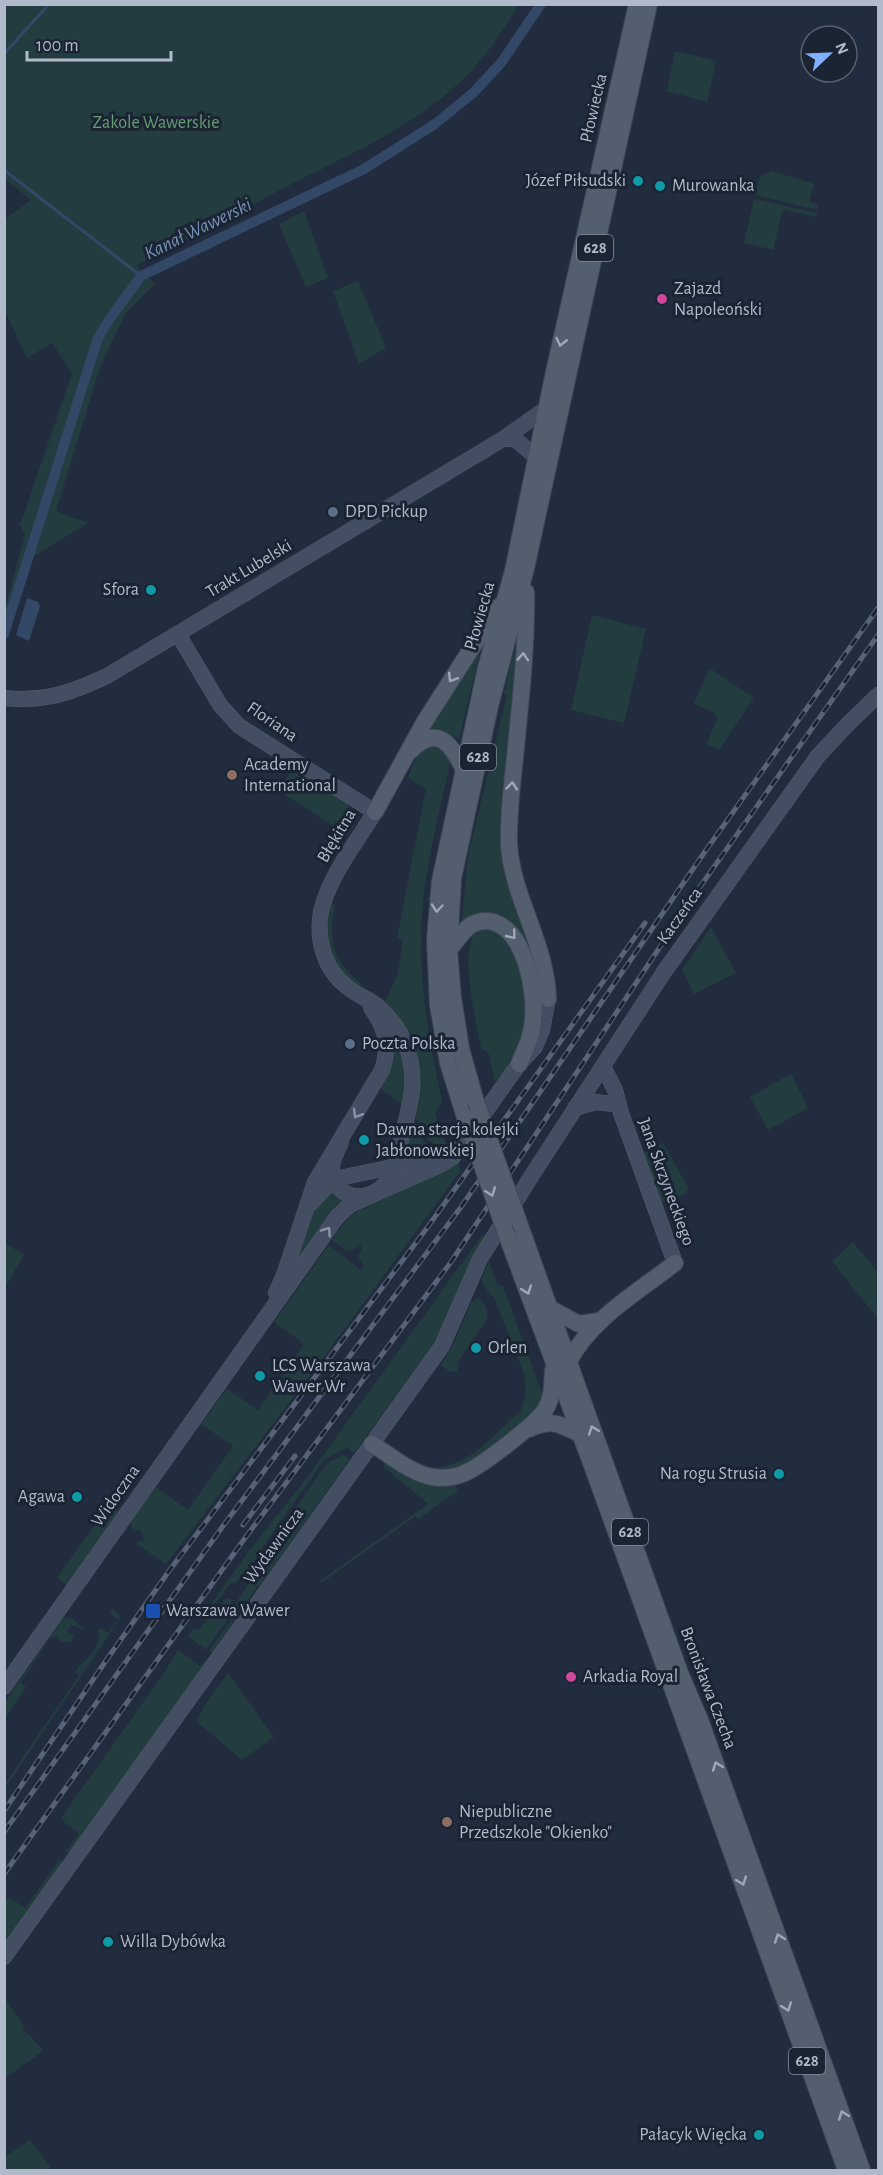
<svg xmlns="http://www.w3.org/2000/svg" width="883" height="2175" font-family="'Alegreya Sans',sans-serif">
  <rect width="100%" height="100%" fill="#212d3f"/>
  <g fill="#233c3f">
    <path d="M5,4L519,5C504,28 490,51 471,71C420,125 350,154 286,187C236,213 186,239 136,266L155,284L126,313L100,367L56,511L88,523L34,556L5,644V608L25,535L19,523L22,520L72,373L52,343L27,358L6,313L5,314V219L31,200L5,179Z"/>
    <polygon points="675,51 716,61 707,102 667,91"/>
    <polygon points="772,171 814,184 809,202 818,205 817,210 755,195 760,176"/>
    <polygon points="754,199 817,213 816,217 783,209 773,250 744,243"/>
    <polygon points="304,211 328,278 306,287 279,224"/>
    <polygon points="358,281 386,348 359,364 333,291"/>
    <polygon points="592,615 646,629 624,723 571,710"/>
    <polygon points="482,643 459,739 442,730 427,728"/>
    <polygon points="514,647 516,659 504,821 542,979 516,927 506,920 461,926 468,857 507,695 504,694"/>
    <polygon points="709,668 754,698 719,750 707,744 717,719 715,713 694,704"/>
    <path d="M429,746C440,746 447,752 450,763C440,809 428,855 423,902C417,970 427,1035 442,1101L435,1114L446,1144C431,1147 424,1138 420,1125C418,1121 415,1116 415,1112C416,1093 423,1073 416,1053C411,1040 380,1007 370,995L371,991L386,1001L398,973L403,940L397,938L426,789L408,778L416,757Z"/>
    <polygon points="292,769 348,804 354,826 348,835 279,791"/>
    <path d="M332,904L335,906C327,938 333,963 361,983L358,987C329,965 321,938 332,904Z"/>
    <polygon points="711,927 736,973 694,994 682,970"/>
    <path d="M481,928C490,928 500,930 507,937C521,952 532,1022 524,1041C518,1057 505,1070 495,1083L489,1054L481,1048C476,1021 461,961 473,937L471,933Z"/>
    <polygon points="392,1031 406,1065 406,1103 402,1104 382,1090 380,1086"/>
    <polygon points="791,1074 808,1108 768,1130 750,1097"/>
    <path d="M412,1113C420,1135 423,1154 451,1146V1148L445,1152L416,1156L407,1144Z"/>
    <polygon points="663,1143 689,1189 683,1195 661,1202 644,1156 645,1153"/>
    <polygon points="458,1162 461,1170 324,1357 166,1564 137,1544 137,1542 144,1539 140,1529 133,1532 131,1525 132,1520 156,1487 188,1510 233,1446 201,1424 227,1389 258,1410 304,1344 274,1322 329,1245 361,1270 364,1266 358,1258 362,1247 358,1244 354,1250 347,1251 332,1240 344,1223 358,1211 440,1173"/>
    <polygon points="333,1188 347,1200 293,1274 312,1211"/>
    <polygon points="483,1234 485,1237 466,1271 444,1327 437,1339 354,1453 347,1448 324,1460 262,1548 250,1569 234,1584 231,1582 224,1592 225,1593 202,1617 248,1552 306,1479"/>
    <polygon points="853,1242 878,1273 878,1319 832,1261"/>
    <polygon points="5,1243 24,1255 5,1287"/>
    <path d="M489,1262L497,1284L503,1286L543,1396C540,1413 478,1459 461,1466C450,1470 439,1471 428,1468C468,1469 494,1435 521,1410C526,1397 527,1384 523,1371L493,1295L492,1296C479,1281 480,1280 489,1262Z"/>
    <path d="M478,1298C485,1301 488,1311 487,1319L459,1360L457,1371L450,1372L441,1365L455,1341L471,1302Z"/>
    <polygon points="343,1455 350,1459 261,1584 256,1588 212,1653 209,1651 232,1619 233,1607 254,1576 252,1572 327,1463"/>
    <polygon points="386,1463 454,1484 458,1491 418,1519 416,1516 321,1583 320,1581 428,1504 383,1466"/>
    <polygon points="111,1502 113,1506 121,1512 69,1586 57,1578"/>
    <polygon points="226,1598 233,1600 229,1606 228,1619 206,1650 188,1636 194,1628 198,1630"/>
    <path d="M112,1609L121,1617L5,1788V1784L79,1675L75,1672C85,1658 102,1650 98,1630L100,1628L108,1633L118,1620L110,1613Z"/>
    <polygon points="70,1617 87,1631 71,1625 67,1631 74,1636 71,1642 61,1642 57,1636 50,1638 21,1683 26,1687 5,1719 5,1703 7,1699 63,1618 68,1619"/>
    <polygon points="178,1650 200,1666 207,1658 208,1659 71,1851 65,1853 79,1833 64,1822 61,1818 164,1673"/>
    <polygon points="228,1673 274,1737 242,1760 196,1721 206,1703"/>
    <polygon points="61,1858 62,1864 5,1944 4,1902 9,1897 25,1908"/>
    <polygon points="5,1999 24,2026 23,2028 28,2035 30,2035 43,2051 5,2078"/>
    <polygon points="30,2140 52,2170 5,2170 5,2157"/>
  </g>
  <polygon fill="#334867" points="27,598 38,602 40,606 29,641 16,635"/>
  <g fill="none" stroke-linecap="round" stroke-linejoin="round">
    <g stroke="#334867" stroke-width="3">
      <polyline points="4,54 49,4"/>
      <polyline points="4,170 141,276"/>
    </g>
    <path stroke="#334867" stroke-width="10" d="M4,634L97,341C108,317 126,298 141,276L364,169L435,124L473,93L501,63L541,4"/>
    <defs>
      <g id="secondary">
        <polyline points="503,439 515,439 536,457"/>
        <path d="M178,634L220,705L239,726L375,812C357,841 328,878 321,912C316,939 324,969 346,986C355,994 367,998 377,1006C402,1027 415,1057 412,1090C410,1107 394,1175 384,1185C365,1205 332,1198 332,1167C332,1159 338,1150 341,1142"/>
        <path d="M4,698C45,702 71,693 107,676L503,439L547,408"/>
        <polyline points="603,1066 615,1090 621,1113 675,1263"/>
        <polyline points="575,1108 596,1102 613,1104"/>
        <polyline points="311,1203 328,1185 344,1177 440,1157"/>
        <path d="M276,1293L284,1275L315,1182L382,1070C390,1046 386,1028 371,1008"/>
        <polyline points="4,1687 337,1217 350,1205 440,1165 453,1157 519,1064 535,1047 542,1030 548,999"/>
        <polyline points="4,1957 442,1346 480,1259 532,1175 664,972 818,756 848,724 878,695"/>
      </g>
      <g id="primary">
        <path d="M526,592C527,643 521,696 516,747C513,779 508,812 509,844C512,897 547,945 548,999"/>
        <path d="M410,751C436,725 450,741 463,768"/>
        <polyline points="375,812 425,721 498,607"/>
        <path d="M449,950C456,942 462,931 471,925C478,921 486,920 493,922C525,931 536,991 533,1020C532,1036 525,1050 519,1064"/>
        <polyline points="476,1102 461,1049 453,998 449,950 453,878 490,706 526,568 649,4"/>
        <polyline points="465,1117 448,1063 438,1005 435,940 440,881 486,668 513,571 554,372 637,4"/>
        <polyline points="518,1220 680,1673 700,1720 862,2170"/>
        <polyline points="507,1236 593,1468 846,2170"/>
        <polyline points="551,1309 579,1324 599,1321"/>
        <path d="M569,1361C592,1318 637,1293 675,1263"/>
        <path d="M529,1429C552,1419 558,1423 580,1434"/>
        <path d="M372,1444C390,1455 412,1474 433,1477C445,1479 458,1477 469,1471C485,1463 536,1424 545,1410C553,1398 552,1383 553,1370"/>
      </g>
    </defs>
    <use href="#secondary" stroke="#505a69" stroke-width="16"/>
    <use href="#primary" stroke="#3e4857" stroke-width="18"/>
    <use href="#secondary" stroke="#434e62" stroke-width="15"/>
    <use href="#primary" stroke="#535e6f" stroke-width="16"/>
    <defs>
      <g id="rail">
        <polyline points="243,1525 295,1456"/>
        <polyline points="4,1811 103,1665 169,1571 427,1228 645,923"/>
        <polyline points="4,1832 223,1526 461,1207 704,853 878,608"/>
        <polyline points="4,1874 245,1538 451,1262 697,891 878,635"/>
      </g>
    </defs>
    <use href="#rail" stroke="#576376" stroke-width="5"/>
    <use href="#rail" stroke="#1a2433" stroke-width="3" stroke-dasharray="9" stroke-linecap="butt"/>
    <defs>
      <g id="primary-bridge">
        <polyline points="476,1102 518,1220"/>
        <polyline points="465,1117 507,1236"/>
      </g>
    </defs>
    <use href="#primary-bridge" stroke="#3e4857" stroke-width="18" stroke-linecap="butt"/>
    <use href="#primary-bridge" stroke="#535e6f" stroke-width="16"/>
  </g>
  <defs><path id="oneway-chevron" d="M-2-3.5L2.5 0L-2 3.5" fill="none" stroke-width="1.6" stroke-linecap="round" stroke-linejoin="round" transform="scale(1.5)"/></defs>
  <g stroke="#9ea8b8">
    <use href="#oneway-chevron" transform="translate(561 342) rotate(103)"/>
    <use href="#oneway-chevron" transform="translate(523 657) rotate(-86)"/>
    <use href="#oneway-chevron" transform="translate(452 678) rotate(122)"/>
    <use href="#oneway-chevron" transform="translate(512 786) rotate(-85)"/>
    <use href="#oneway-chevron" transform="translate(437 908) rotate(95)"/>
    <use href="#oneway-chevron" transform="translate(512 935) rotate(51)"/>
    <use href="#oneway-chevron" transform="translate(491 1192) rotate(70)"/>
    <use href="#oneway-chevron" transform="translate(527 1290) rotate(70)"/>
    <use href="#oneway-chevron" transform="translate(593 1430) rotate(-110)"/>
    <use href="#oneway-chevron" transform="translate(717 1766) rotate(-110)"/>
    <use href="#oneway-chevron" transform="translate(742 1881) rotate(70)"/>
    <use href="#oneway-chevron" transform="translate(779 1938) rotate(-110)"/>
    <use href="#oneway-chevron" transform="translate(787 2007) rotate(70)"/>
    <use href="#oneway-chevron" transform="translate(843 2115) rotate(-110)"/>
  </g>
  <g stroke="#8a94a6">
    <use href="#oneway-chevron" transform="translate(357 1114) rotate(121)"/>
    <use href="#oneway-chevron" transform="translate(327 1231) rotate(-56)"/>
  </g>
  <g fill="#0f9aa8" stroke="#1a2433" stroke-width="2">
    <circle cx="638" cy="181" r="6"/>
    <circle cx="660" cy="186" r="6"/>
    <circle cx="151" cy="590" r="6"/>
    <circle cx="364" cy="1140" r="6"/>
    <circle cx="476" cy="1348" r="6"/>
    <circle cx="260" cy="1376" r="6"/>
    <circle cx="779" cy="1474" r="6"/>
    <circle cx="77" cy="1497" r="6"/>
    <circle cx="108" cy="1942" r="6"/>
    <circle cx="759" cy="2135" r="6"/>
  </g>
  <g fill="#d1479c" stroke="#1a2433" stroke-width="2">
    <circle cx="662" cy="299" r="6"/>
    <circle cx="571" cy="1677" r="6"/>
  </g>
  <g fill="#5c6f8a" stroke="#1a2433" stroke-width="2">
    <circle cx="333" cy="512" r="6"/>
    <circle cx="350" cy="1044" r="6"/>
  </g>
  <g fill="#8d6e63" stroke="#1a2433" stroke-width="2">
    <circle cx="232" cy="775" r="6"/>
    <circle cx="447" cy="1822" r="6"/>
  </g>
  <rect fill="#1a4fb4" stroke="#1a2433" stroke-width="2" x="145" y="1603" width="16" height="16" rx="3"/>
  <g text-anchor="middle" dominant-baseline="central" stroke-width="6" stroke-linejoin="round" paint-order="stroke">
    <g fill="#1a2433" stroke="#848d9d" stroke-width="1.5">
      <rect x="577" y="235" width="36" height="26" rx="4.5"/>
      <rect x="460" y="744" width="36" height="26" rx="4.5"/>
      <rect x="612" y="1519" width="36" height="26" rx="4.5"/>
      <rect x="789" y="2048" width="36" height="26" rx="4.5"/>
    </g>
    <g font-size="16" font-weight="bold" fill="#b1baca">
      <text x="595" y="248">628</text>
      <text x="478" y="757">628</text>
      <text x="630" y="1532">628</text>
      <text x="807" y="2061">628</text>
    </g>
    <g font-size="18" fill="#b1baca" stroke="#1a2433">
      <text transform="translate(594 108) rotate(-77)">Płowiecka</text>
      <text transform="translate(249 569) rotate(-31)">Trakt Lubelski</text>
      <text transform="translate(480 616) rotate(-74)">Płowiecka</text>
      <text transform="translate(272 722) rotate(34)">Floriana</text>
      <text transform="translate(337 836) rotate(-59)">Błękitna</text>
      <text transform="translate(680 916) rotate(-55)">Kaczeńca</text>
      <text transform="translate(666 1182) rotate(70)">Jana Skrzyneckiego</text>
      <text transform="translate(116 1496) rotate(-55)">Widoczna</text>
      <text transform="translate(274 1546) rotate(-54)">Wydawnicza</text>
      <text transform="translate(708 1688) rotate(69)">Bronisława Czecha</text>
    </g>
    <g font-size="18" fill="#669d74" stroke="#1a2433">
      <text x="156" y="123">Zakole Wawerskie</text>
    </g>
    <g font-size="18" fill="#b1baca" stroke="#1a2433" text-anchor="start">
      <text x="626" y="181" text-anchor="end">Józef Piłsudski</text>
      <text x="672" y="186">Murowanka</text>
      <text x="674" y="289">Zajazd<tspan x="674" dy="21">Napoleoński</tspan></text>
      <text x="345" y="512">DPD Pickup</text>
      <text x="139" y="590" text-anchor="end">Sfora</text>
      <text x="244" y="765">Academy<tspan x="244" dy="21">International</tspan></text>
      <text x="362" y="1044">Poczta Polska</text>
      <text x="376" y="1130">Dawna stacja kolejki<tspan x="376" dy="21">Jabłonowskiej</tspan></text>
      <text x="488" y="1348">Orlen</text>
      <text x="272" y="1366">LCS Warszawa<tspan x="272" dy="21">Wawer Wr</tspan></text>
      <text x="767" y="1474" text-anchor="end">Na rogu Strusia</text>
      <text x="65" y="1497" text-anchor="end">Agawa</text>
      <text x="166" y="1611">Warszawa Wawer</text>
      <text x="583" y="1677">Arkadia Royal</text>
      <text x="459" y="1812">Niepubliczne<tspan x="459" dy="21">Przedszkole "Okienko"</tspan></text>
      <text x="120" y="1942">Willa Dybówka</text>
      <text x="747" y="2135" text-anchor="end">Pałacyk Więcka</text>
    </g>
    <g font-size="20" font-style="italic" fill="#768fb4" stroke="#1a2433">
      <text transform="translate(198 229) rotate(-26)">Kanał Wawerski</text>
    </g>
  </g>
  <rect width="883" height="2175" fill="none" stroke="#b1baca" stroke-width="12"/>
  <g transform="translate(829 54) rotate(67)"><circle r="28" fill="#1a2433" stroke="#56606f" stroke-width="1.5"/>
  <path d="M0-4.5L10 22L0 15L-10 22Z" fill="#81afff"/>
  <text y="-9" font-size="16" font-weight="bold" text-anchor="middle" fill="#b1baca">N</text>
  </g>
  <path d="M27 51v9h144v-9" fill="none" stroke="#b1baca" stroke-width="3"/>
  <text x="36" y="51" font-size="18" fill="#b1baca" stroke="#1a2433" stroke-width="4.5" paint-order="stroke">100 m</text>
</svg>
